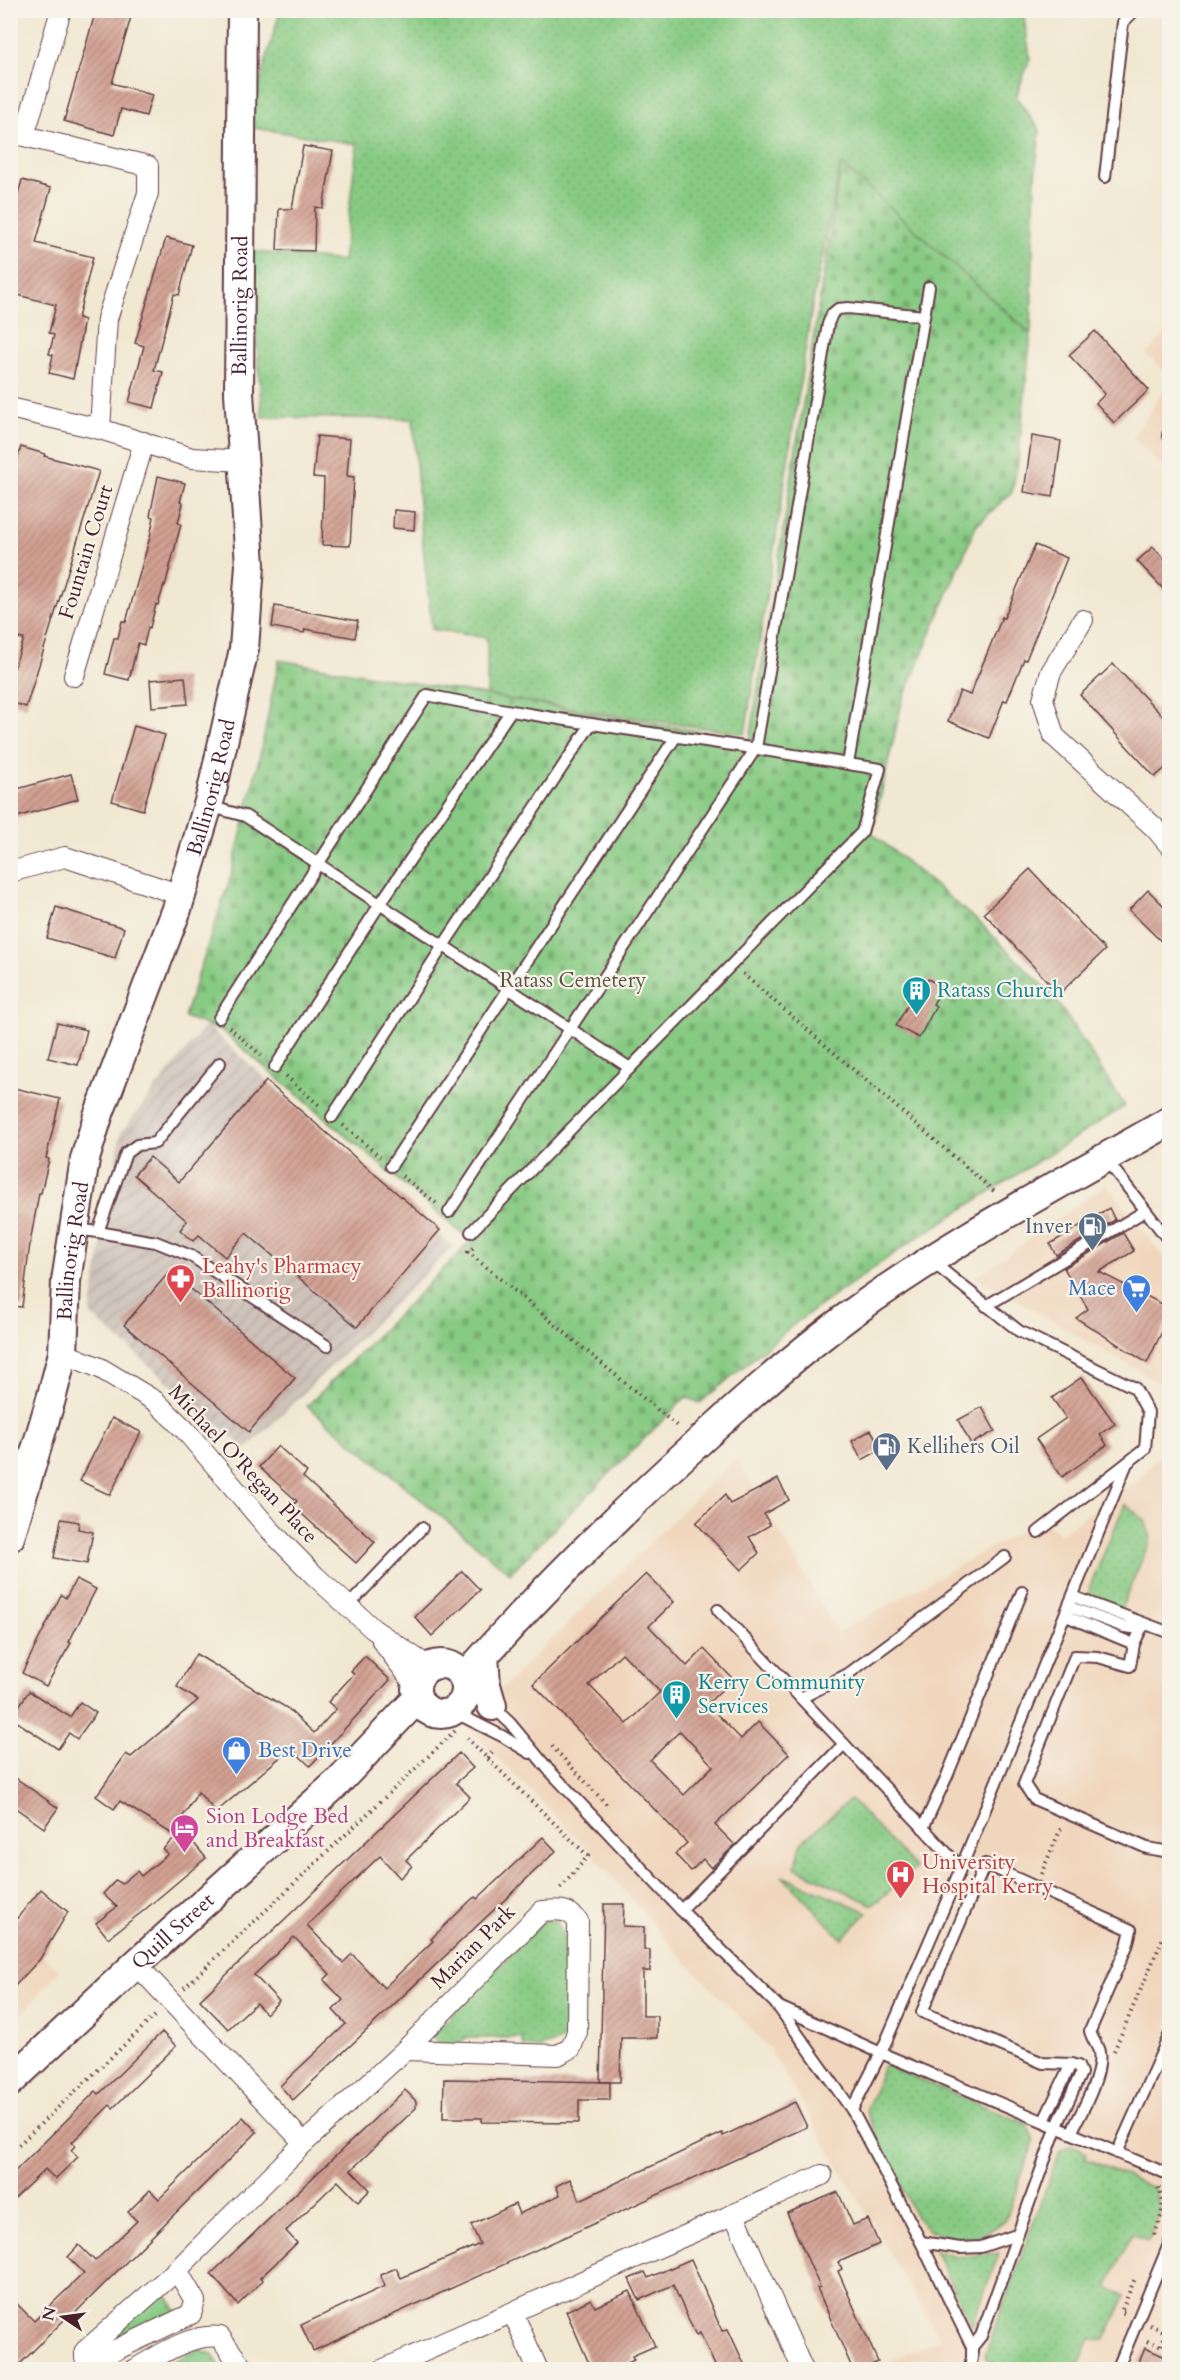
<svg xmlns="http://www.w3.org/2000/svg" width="1180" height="2380" font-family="Cardo,serif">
  <defs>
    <pattern id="industrial-furrows" width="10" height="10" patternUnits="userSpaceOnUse" patternTransform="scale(1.5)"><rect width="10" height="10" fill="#cec2b9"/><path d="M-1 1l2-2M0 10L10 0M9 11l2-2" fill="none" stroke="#b2a69f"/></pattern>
    <pattern id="grass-dots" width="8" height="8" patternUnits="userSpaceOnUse" patternTransform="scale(1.5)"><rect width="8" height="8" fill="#87ca83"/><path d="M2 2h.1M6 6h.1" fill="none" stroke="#76ad71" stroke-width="1.8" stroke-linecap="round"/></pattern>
    <pattern id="cemetery-stones" width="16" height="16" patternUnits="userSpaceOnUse" patternTransform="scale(1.5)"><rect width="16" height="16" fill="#87ca83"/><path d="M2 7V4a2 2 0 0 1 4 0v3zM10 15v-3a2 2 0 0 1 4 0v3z" fill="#76ad71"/></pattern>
    <pattern id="building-hatch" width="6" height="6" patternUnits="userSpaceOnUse" patternTransform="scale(1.5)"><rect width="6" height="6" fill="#d2a193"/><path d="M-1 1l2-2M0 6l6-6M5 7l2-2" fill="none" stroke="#ac8378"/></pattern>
  </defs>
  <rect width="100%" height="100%" fill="#f7f3e8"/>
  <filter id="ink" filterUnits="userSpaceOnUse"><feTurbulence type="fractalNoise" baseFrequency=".0167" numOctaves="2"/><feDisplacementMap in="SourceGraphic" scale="12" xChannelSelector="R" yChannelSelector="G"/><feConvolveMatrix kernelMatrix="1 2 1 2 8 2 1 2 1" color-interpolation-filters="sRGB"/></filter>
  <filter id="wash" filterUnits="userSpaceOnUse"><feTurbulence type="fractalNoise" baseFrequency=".008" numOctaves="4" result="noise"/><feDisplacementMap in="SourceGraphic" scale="24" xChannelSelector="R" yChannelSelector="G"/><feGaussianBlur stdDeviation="1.35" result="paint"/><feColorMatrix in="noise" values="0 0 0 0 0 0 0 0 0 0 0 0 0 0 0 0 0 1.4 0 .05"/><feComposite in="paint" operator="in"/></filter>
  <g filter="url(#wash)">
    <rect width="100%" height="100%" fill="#f1e8d2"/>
    <g fill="#f0d6bc">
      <polygon points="1169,331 1169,375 1146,354"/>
      <polygon points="1169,382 1169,473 1133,438"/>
      <polygon points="1106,1184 1169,1264 1169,1388 976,1277"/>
      <polygon points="1169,1446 1169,2369 871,2369 940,2339 770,2049 673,1948 591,1852 465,1725 736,1458 838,1633 1042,1519 1060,1534 1139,1478"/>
      <polygon points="11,1928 59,1970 11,2026"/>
    </g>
    <polygon fill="url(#industrial-furrows)" points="206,1025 453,1247 246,1449 90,1314 121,1132"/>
    <g fill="url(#grass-dots)" stroke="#687457" stroke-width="1.5">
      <polygon points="452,10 1023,11 1030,58 1016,97 1040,130 1035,176 1031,334 841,164 813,301 745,734 487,696 487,638 432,629 420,518 413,419 262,417 251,251 343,261 357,144 247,127 280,11 417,11 447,22"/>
      <polygon points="1125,1504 1145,1520 1151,1538 1121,1609 1089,1595 1090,1586"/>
      <polygon points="850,1799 916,1868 873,1905 795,1867 802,1842"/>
      <polygon points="782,1876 868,1912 842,1939"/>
      <polygon points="544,1920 556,1921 570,1951 568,2029 561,2041 540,2048 524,2047 522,2038 467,2038 457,2046 435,2042 434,2034"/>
      <polygon points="884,2065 1027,2124 1034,2141 1005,2221 980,2237 953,2238 930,2231 916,2217 866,2112"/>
      <polygon points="1072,2145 1086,2152 1085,2158 1154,2188 1161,2211 1148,2241 1132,2234 1107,2287 1125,2296 1105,2340 1090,2339 1077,2369 992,2369 985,2356 1059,2152"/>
      <polygon points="934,2250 956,2257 999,2253 972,2326"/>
      <polygon points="163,2288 176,2310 176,2315 111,2345 109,2338"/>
      <polygon points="199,2349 212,2354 222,2369 158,2369"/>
    </g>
    <polygon fill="url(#cemetery-stones)" stroke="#687457" stroke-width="1.5" points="841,164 1031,334 1018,461 1012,492 976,526 902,702 872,833 980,923 1054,997 1125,1106 909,1243 794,1324 700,1403 686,1397 510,1573 307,1406 471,1241 222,1031 184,1017 231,876 260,755 279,660 750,740"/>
    <g id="blocks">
      <g fill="url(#building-hatch)" fill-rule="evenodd">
        <polygon points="96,10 133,10 112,83 152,95 146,116 121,109 114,135 64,121"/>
        <polygon points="303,146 333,151 323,208 315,207 314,251 277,250 279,209 292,209"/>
        <polygon points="22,180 51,188 36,243 93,257 78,318 84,320 73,379 49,373 53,355 49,354 54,335 49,333 56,305 10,293 10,221"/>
        <polygon points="166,238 192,245 179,295 174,294 154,370 163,372 154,408 129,402 144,346 135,343"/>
        <polygon points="1095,331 1149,390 1114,423 1096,403 1105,394 1069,355"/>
        <polygon points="317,436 350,439 347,476 354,477 350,546 322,545 324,478 313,477"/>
        <polygon points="1032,436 1061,441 1053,497 1024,492"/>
        <polygon points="21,447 45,454 44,456 99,471 26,707 10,702 10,679 24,639 10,637 10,483"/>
        <polygon points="158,476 185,483 180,502 183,503 178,523 181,524 165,586 164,585 158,605 156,604 150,628 148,627 144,645 138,643 129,680 105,674 114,638 118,638 122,621 126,622 150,537 154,517 150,516"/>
        <polygon points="394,510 415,512 414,530 393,528"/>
        <polygon points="1035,545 1067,558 1026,660 1024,659 1007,701 1004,700 989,738 948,721 960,691 970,695 1002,617 1004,618"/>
        <polygon points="1153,547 1170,565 1170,596 1137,561"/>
        <polygon points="275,606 358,621 355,638 305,629 304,633 272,627"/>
        <polygon points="1113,664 1170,724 1170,764 1155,777 1080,695"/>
        <polygon points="185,677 188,704 152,707 150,680"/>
        <polygon points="134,726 165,735 143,810 112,801"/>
        <polygon points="71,774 78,799 10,819 10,791"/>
        <polygon points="1030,869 1105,950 1059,994 984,913"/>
        <polygon points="1148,890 1170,912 1170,950 1129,910"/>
        <polygon points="56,907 124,928 115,958 47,938"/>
        <polygon points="928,979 943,987 933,1004 936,1006 919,1038 896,1026 915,992 920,994"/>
        <polygon points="57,1023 87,1030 78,1065 48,1058"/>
        <polygon points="266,1081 440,1230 357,1327 246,1233 225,1257 199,1235 193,1241 180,1230 187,1221 134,1175 150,1157 179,1182"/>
        <polygon points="10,1087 60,1099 46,1158 49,1159 41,1193 39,1193 30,1243 22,1307 10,1306"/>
        <polygon points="1109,1208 1115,1220 1056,1255 1050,1244"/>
        <polygon points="1123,1233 1134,1251 1099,1272 1170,1308 1170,1315 1147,1363 1076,1318 1088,1309 1064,1268"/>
        <polygon points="170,1271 295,1378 249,1432 124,1325"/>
        <polygon points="1082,1377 1115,1424 1100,1434 1107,1445 1062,1477 1036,1439 1066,1418 1052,1398"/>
        <polygon points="982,1407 995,1431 971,1444 958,1420"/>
        <polygon points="112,1418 141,1432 110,1495 80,1481"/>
        <polygon points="871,1430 882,1449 862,1460 852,1441"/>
        <polygon points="278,1446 307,1472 303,1477 375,1542 356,1563 293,1506 297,1501 259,1467"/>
        <polygon points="778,1479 789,1500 764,1514 770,1525 749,1537 759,1553 741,1570 696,1523 725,1495 730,1504"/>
        <polygon points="61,1519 79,1522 78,1529 93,1532 87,1564 54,1558"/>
        <polygon points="462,1571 480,1590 432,1636 415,1617"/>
        <path d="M646,1574L674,1602L649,1626L687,1666L704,1649L733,1679L707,1704L741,1739L758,1722L789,1754L715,1825L735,1845L711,1868L703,1859L691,1871L675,1854L687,1843L533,1684ZM622,1653L660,1692L627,1724L589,1685ZM680,1731L713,1766L684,1795L650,1760Z"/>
        <polygon points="76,1579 96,1589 69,1642 71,1643 46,1686 22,1673 61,1595 66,1598"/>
        <polygon points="196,1654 287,1708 314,1733 336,1709 328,1702 354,1674 351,1671 365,1656 390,1680 310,1766 291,1748 216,1812 198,1792 172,1834 120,1801 114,1809 96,1796 126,1754 131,1757 198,1700 177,1687"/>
        <polygon points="29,1691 70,1717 80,1702 96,1713 77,1739 69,1733 58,1749 11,1718"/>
        <polygon points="459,1753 473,1768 456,1783 470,1797 406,1860 412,1866 400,1878 380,1856 307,1925 343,1963 352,1954 384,1988 433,1941 431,1939 472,1899 475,1897 477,1899 543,1837 556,1851 293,2100 280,2086 346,2024 333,2010 343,2000 324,1980 330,1974 294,1937 254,1975 279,2001 266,2014 256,2003 228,2029 200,2000"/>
        <polygon points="10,1774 58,1808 44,1828 10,1804"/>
        <polygon points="183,1830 206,1858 142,1912 108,1938 96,1923 117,1907 103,1894 116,1880 121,1884 137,1871 141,1876 168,1854 163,1849"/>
        <polygon points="41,1889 68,1912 40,1959 10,1991 10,1927"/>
        <polygon points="604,1904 624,1904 623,1926 644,1927 644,1950 650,1950 650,1971 643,1971 643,2016 657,2016 657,2038 621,2038 620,2082 600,2082"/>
        <polygon points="162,2032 176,2046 113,2108 110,2105 72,2142 75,2146 71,2150 78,2157 55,2179 45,2169 10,2203 10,2176 96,2091 99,2094"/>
        <polygon points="444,2079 610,2082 610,2100 579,2100 579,2123 482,2122 482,2118 443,2118"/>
        <polygon points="405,2090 416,2101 416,2108 351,2170 370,2190 358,2202 338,2181 286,2231 297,2243 260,2278 263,2280 238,2305 211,2274"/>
        <polygon points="795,2102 807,2127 313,2351 301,2325 385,2286 380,2275 396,2268 401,2278 480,2244 471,2225 515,2204 519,2214 560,2195 556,2186 570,2179 580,2200 722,2133 723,2136"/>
        <polygon points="243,2117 257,2132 68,2320 66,2318 14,2370 10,2370 10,2297 34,2321 84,2273 68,2257 79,2245 95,2261 137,2221 128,2212 150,2190 159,2199"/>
        <polygon points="838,2192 853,2225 868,2219 879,2244 839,2262 842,2269 838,2271 878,2362 860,2370 853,2370 817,2288 820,2287 787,2213"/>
        <polygon points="691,2259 722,2331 728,2329 747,2370 717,2370 700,2333 696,2335 693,2329 673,2285 639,2300 629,2279 645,2272 648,2278"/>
        <polygon points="630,2291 655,2346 632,2356 634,2360 614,2370 592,2370 566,2311 591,2299 595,2307"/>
        <polygon points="1145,2348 1170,2359 1170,2370 1136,2370"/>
      </g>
    </g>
  </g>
  <g filter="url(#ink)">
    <use href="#blocks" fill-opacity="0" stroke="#633d44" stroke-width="1.5"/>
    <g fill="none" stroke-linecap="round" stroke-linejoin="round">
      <defs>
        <g id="lane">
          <polyline points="1105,177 1123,22 1135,10"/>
          <polyline points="1168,435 1170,437"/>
          <polyline points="208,806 245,816 630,1068 862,832 880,769 848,764 929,287"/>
          <path d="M219,1018L427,695C567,724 708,739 848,764"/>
          <polyline points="275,1067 380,904 510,712"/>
          <polyline points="332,1117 443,946 591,724"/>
          <polyline points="1105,1158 1170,1242"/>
          <polyline points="391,1166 675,738"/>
          <polyline points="449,1212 756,748 828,324 832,314 838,309 848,308 924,316"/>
          <polyline points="76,1229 98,1232 126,1153 137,1145 155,1143 220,1063"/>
          <polyline points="98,1232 156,1242 191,1256 327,1346"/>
          <polyline points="471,1232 630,1068"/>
          <polyline points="931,1261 1019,1331 1135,1388 1148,1412 1145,1449 1038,1532"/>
          <polyline points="986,1306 1145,1211"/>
          <polyline points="1074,1597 1170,1633"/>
          <polyline points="348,1606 422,1528"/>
          <polyline points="1070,1607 1124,1627 1141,1629 1145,1625"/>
          <polyline points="718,1610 844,1744"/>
          <polyline points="1066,1616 1134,1644"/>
          <polyline points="1141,1629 1134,1644 1130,1666 1098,1657 1075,1656 1024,1784 1034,1799 1147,1848 1170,1852"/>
          <polyline points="467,1688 492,1706 510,1723 548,1769 681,1910 777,2005 852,2110 921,2242 972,2347 972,2358 969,2370"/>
          <polyline points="801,1698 848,1674 1005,1557"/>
          <polyline points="454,1712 502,1736 530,1753"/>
          <polyline points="923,1828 947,1776 1022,1592"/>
          <polyline points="681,1910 844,1744 961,1868"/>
          <polyline points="777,2006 881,2053 1170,2175"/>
          <polyline points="852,2110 881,2053 961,1868 1127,1463"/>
          <polyline points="1044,2121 1071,2064"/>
          <polyline points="1117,2153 1170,2034"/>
          <polyline points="921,2242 960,2248 981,2247 1016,2235"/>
          <path d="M972,2347L981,2336L1057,2126L1081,2073L1078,2066L1071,2064L1043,2063L922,2012L985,1864L1131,1930L1127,1946L1090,2031C1092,2039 1098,2046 1099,2052C1103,2075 1081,2113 1071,2133"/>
          <polyline points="1117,2370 1170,2242"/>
        </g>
        <g id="street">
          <polyline points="16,134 148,166 148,193 107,319 100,429"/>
          <polyline points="10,136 28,123 61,10"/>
          <polyline points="10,408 100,429 192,458 243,461"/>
          <polyline points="1083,620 1051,672 1043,699 1054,736 1155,828 1170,846"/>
          <polyline points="74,676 144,442"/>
          <polyline points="10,872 65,857 181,895"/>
          <polyline points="63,1353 100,1368 155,1401 185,1430 269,1529 315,1576 373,1629 429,1667"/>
          <polyline points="382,1641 416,1686"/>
          <polyline points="136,1964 304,2143"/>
          <polyline points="734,2214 803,2370"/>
          <path d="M177,2270L195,2301L191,2314L99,2358L90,2360L85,2358V2351L177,2270L304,2143L405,2050L542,1911C558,1910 567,1908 578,1921L577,2032L571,2048L558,2055L405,2050"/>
          <polyline points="513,2313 538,2370"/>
          <path d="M133,2370C159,2356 190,2333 220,2337L244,2370"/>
          <polyline points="382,2370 822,2175"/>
        </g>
        <g id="secondary">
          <path id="s1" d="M10,1537L51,1399L63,1353L66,1281L85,1159L98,1116L177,909L211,795L244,649L250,565L239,393L242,10"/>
          <polyline points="484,1656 486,1685 492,1706"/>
          <circle cx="441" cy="1689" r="25"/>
          <path d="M464,1678C538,1594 618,1515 701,1440C749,1396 798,1353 851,1314C951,1241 1062,1183 1170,1121"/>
          <path id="s2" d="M10,2082L136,1964L337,1783L417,1699"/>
        </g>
      </defs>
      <use href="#lane" stroke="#633d44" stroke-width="14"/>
      <use href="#street" stroke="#633d44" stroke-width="22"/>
      <use href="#secondary" stroke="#633d44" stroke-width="32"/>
      <g stroke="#633d44" stroke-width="4" stroke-dasharray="1.5 4.5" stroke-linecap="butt">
        <polyline points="743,974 996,1193"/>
        <polyline points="229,1027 264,1058"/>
        <polyline points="286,1076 321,1107"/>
        <polyline points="343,1125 380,1157"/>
        <polyline points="402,1176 436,1203"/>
        <polyline points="473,1248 468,1252 678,1427"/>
        <polyline points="467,1738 488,1759 494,1749"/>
        <polyline points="552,1746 608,1806"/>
        <polyline points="488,1759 588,1856 559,1890"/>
        <polyline points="1167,1867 1170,1878"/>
        <polyline points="1041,1874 1062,1826"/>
        <polyline points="184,1988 457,1729"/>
        <polyline points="1114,2051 1170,1922"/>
        <polyline points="10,2153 157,2014"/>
        <path d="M1154,2235C1162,2216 1166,2206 1158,2186"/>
        <polyline points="1124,2313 1121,2312 1135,2278"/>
        <polyline points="1150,2325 1166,2332 1161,2346 1167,2348"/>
        <polyline points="1147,2341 1161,2346"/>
      </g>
      <use href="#lane" stroke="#fff" stroke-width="10"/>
      <use href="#street" stroke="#fff" stroke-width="20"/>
      <use href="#secondary" stroke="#fff" stroke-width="28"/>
    </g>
  </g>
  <defs>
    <symbol id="building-pin" viewBox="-11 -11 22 30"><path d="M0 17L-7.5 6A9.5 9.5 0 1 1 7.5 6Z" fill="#0f9aa8" stroke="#f7f3e8"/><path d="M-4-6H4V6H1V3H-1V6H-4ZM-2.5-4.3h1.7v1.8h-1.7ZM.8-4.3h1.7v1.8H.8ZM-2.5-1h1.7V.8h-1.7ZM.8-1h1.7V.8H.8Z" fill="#fff"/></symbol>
    <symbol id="fuel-pin" viewBox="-11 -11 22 30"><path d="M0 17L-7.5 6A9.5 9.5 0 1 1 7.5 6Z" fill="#5c6f8a" stroke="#f7f3e8"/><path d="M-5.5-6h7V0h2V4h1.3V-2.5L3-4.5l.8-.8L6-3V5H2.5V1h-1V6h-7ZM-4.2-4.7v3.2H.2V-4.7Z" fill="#fff"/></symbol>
    <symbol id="pharmacy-pin" viewBox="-11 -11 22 30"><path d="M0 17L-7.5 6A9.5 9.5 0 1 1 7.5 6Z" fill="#e0444e" stroke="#f7f3e8"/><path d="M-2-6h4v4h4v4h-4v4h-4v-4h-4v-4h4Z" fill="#fff"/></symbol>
    <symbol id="supermarket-pin" viewBox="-11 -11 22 30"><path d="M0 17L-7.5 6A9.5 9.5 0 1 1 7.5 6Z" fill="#3f7fe0" stroke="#f7f3e8"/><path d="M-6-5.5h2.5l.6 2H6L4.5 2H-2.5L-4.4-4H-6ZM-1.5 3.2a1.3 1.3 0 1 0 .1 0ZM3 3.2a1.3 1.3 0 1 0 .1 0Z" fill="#fff"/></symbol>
    <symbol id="shop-pin" viewBox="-11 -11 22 30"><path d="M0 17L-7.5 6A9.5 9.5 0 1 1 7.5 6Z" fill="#3f7fe0" stroke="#f7f3e8"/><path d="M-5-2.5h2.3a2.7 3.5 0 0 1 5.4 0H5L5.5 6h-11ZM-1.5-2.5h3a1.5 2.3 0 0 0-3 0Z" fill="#fff"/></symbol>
    <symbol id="hotel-pin" viewBox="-11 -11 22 30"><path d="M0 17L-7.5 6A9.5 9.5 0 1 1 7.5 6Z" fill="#d1479c" stroke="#f7f3e8"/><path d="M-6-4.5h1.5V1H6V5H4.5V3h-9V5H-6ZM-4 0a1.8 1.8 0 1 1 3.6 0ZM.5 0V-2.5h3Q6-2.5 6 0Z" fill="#fff"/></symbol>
    <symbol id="hospital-pin" viewBox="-11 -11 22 30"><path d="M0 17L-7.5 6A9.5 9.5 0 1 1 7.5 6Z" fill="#e0444e" stroke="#f7f3e8"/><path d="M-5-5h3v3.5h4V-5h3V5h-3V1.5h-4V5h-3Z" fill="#fff"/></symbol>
  </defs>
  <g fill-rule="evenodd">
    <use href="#building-pin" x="900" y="974" width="33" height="45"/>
    <use href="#fuel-pin" x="1076" y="1210" width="33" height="45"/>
    <use href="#pharmacy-pin" x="164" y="1262" width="33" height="45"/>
    <use href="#supermarket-pin" x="1120" y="1272" width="33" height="45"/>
    <use href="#fuel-pin" x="870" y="1430" width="33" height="45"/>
    <use href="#building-pin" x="660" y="1678" width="33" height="45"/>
    <use href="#shop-pin" x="220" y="1734" width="33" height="45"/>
    <use href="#hotel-pin" x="168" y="1812" width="33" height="45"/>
    <use href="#hospital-pin" x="884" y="1858" width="33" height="45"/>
  </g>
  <g text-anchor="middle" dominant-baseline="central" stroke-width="4.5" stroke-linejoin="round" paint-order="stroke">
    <g font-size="21" fill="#4a1f2b" stroke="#f7f3e8">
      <text stroke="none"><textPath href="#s1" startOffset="1266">Ballinorig Road</textPath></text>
      <text transform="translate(86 552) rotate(-73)">Fountain Court</text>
      <text stroke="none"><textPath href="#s1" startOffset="780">Ballinorig Road</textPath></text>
      <text stroke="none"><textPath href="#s1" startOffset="294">Ballinorig Road</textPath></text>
      <text transform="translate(243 1464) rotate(47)">Michael O'Regan Place</text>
      <text stroke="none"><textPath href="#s2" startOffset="222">Quill Street</textPath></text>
      <text transform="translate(473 1947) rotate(-45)">Marian Park</text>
    </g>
    <g font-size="21" fill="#5c5245" stroke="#f7f3e8">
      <text x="573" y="980">Ratass Cemetery</text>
    </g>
    <g font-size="21" fill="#0d838f" stroke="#f7f3e8" text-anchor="start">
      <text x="937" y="990">Ratass Church</text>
      <text x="698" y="1682">Kerry Community<tspan x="698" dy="24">Services</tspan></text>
    </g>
    <g font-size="21" fill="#4e5e75" stroke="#f7f3e8" text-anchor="end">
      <text x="1072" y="1226">Inver</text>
      <text x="907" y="1446" text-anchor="start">Kellihers Oil</text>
    </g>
    <g font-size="21" fill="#be3a42" stroke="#f7f3e8" text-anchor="start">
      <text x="202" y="1266">Leahy's Pharmacy<tspan x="202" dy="24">Ballinorig</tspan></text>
      <text x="922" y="1862">University<tspan x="922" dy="24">Hospital Kerry</tspan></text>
    </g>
    <g font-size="21" fill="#366cbe" stroke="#f7f3e8" text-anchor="end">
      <text x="1116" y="1288">Mace</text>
      <text x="258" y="1750" text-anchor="start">Best Drive</text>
    </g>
    <g font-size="21" fill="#b23c85" stroke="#f7f3e8" text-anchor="start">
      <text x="206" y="1816">Sion Lodge Bed<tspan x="206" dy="24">and Breakfast</tspan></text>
    </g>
  </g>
  <rect width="1180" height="2380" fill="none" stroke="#f7f3e8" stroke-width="36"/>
  <g transform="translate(63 2317) rotate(283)" stroke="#f7f3e8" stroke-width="4.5" paint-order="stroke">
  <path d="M0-4.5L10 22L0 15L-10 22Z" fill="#4a1f2b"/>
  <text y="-9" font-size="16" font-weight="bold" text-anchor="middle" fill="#4a1f2b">N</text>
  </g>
</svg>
